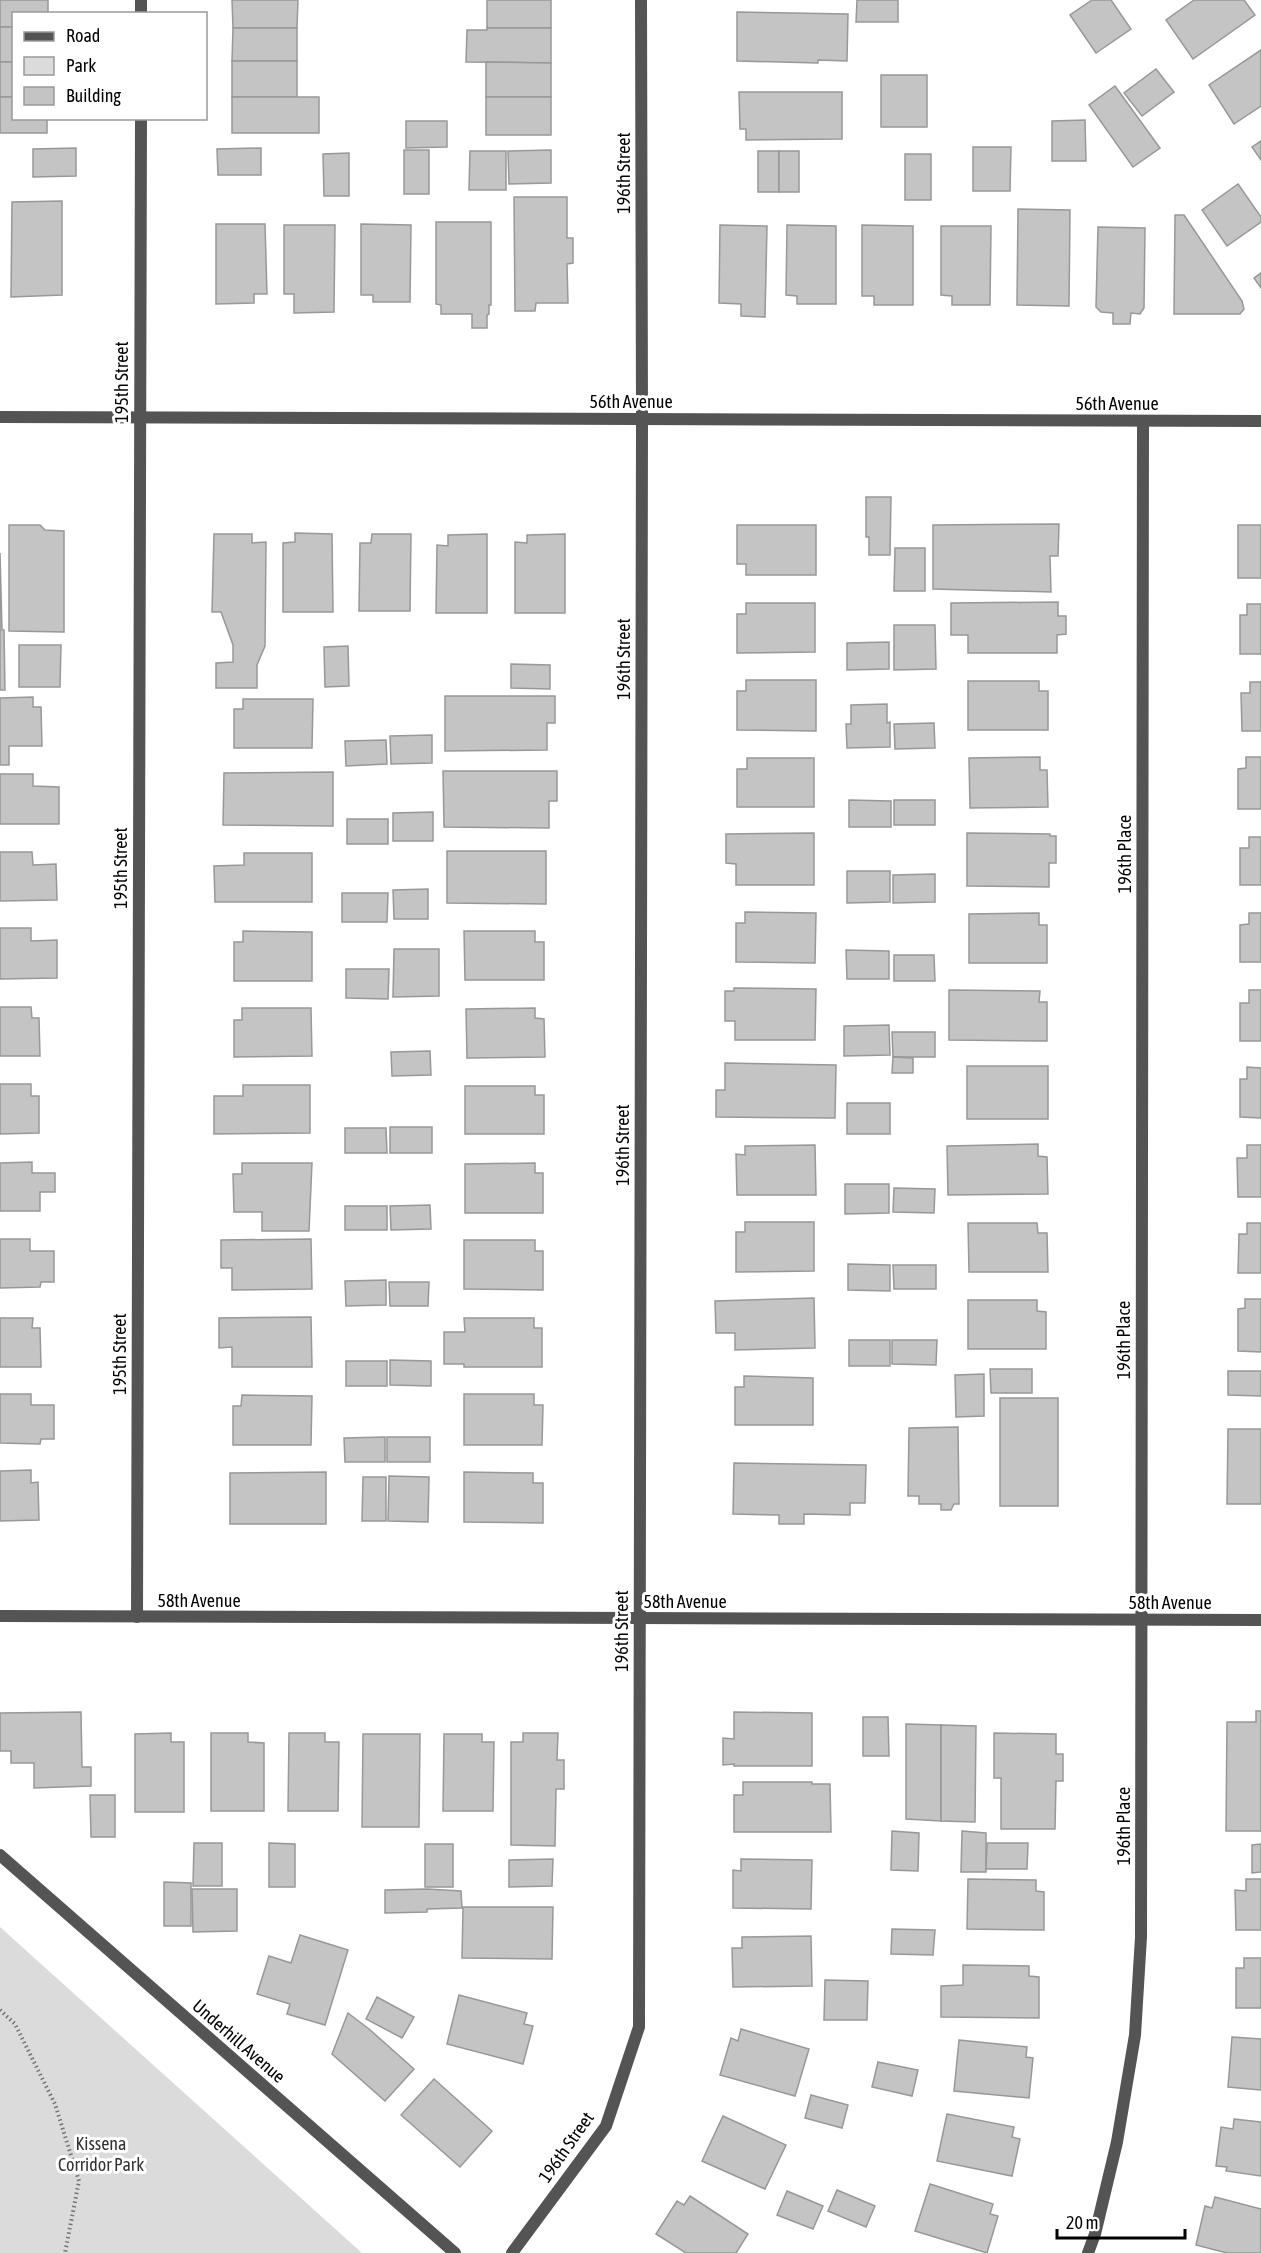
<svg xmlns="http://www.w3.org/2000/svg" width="1261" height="2253" font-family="'Asap Condensed',sans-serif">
  <rect width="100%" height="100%" fill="#fff"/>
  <polygon fill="#dbdbdb" points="0,1927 362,2253 0,2253"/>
  <g fill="#c4c4c4" stroke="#989898" stroke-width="1.5">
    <polygon points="0,0 48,0 48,14 14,14 14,27 0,27"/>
    <polygon points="232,0 298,0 297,28 233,28"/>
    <rect x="487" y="0" width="64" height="28"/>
    <polygon points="857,0 898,0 898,22 856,22"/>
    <polygon points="1092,0 1111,0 1131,29 1096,53 1070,15"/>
    <polygon points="1194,0 1244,0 1255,15 1193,59 1166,20"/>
    <polygon points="737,12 848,14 847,61 818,60 818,63 737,61"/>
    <rect x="0" y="27" width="14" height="35"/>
    <polygon points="233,28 297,28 297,61 232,61"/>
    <polygon points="487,28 551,28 551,63 466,62 467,30 487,30"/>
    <polygon points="1261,50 1261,106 1234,124 1209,85"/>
    <rect x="232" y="61" width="65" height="36"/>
    <rect x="0" y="62" width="14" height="35"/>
    <polygon points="486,62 551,63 551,97 486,97"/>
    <polygon points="1156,69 1174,92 1142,116 1124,93"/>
    <rect x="881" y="75" width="46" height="52"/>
    <polygon points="1115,86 1160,148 1133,167 1089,105"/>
    <polygon points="739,92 842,92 842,139 746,140 746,129 740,129"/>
    <polygon points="0,97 14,97 14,118 47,118 47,133 0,133"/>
    <rect x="232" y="97" width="87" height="36"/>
    <rect x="486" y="97" width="65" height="38"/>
    <polygon points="1085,120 1086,161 1052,161 1052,121"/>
    <polygon points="406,121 447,121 447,147 406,148"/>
    <polygon points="1261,141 1261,160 1252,147"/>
    <polygon points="973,147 1011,147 1010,191 973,191"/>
    <polygon points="76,148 76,176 33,177 33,149"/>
    <polygon points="261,148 261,175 218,175 217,149"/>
    <rect x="404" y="150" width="25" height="44"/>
    <polygon points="551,150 551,183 509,184 508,151"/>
    <polygon points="470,151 506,151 506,190 469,190"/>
    <rect x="758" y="151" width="21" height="41"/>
    <rect x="779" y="151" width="20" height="41"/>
    <polygon points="349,153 349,196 324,196 323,154"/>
    <rect x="905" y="154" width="26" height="46"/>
    <polygon points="1238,184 1261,217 1261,222 1227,246 1202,210"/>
    <polygon points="514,197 567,197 567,238 573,238 573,263 567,264 568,303 536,303 535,311 515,311"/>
    <polygon points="62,201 62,295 11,297 12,202"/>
    <polygon points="1018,209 1070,210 1069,306 1017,305"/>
    <polygon points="1175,215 1184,215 1242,301 1244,309 1240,314 1174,314"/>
    <polygon points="436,222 491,222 491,305 489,305 489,314 487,315 487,328 472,328 472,314 441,314 441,305 436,304"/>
    <polygon points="216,224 265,224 267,294 254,294 254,303 216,304"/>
    <polygon points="361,224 411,225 410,302 373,302 373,295 361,295"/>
    <polygon points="284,225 335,225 334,312 294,313 294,294 284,294"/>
    <polygon points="720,225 767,226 765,317 741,316 741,304 719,303"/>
    <polygon points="787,225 836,226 836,304 797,304 797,296 786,295"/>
    <polygon points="862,225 913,226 913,305 874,305 874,296 862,296"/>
    <polygon points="941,226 991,226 990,305 952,305 952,296 941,295"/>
    <polygon points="1098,227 1145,228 1144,308 1140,314 1131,313 1130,324 1113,324 1113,313 1101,312 1096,307"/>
    <polygon points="1261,273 1261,288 1254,278"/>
    <polygon points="866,497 891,497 890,555 869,555 869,537 866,537"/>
    <polygon points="1059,524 1058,556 1050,556 1051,592 933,589 933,525"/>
    <polygon points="9,525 40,525 45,530 64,531 64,632 9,631"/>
    <polygon points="737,525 816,525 816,575 746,575 746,564 737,564"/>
    <rect x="1238" y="525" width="23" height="53"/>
    <polygon points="295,533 332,534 333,612 283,612 283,543 295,542"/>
    <polygon points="214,534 252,534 252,543 266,542 265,646 257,665 257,688 216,688 216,663 233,662 233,645 221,612 212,612"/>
    <polygon points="372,534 411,534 410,611 359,611 360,543 371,543"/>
    <polygon points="487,534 487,613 436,613 437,545 448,546 448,535"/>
    <polygon points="565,534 565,613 515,613 515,542 527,543 527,535"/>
    <polygon points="895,548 925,548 925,591 894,591"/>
    <polygon points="0,553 2,630 4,630 5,690 0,690"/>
    <polygon points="1058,602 1058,616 1066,616 1066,634 1057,635 1057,653 968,653 968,635 951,635 951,603"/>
    <polygon points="746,603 815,603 815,652 737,653 737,614 746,614"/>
    <polygon points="1247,604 1261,604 1261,654 1240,654 1240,615 1247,615"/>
    <polygon points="894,625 935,625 936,669 894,670"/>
    <polygon points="889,642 889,669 847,670 847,643"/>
    <polygon points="19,645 61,645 60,687 19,687"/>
    <polygon points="348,646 349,686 325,687 324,647"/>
    <polygon points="511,664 550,665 550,689 511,688"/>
    <polygon points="746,680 816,680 816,731 737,730 737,691 746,691"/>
    <polygon points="968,681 1039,681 1039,691 1048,691 1048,730 968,730"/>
    <polygon points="1250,682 1261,682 1261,731 1242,731 1241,693 1250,693"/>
    <polygon points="445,696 555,696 555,723 547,723 547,750 445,751"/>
    <polygon points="33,697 33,707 41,707 42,746 9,746 9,765 0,765 0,698"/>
    <polygon points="243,699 313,699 312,748 234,748 234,709 243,709"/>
    <polygon points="887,704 887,723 890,722 890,747 847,748 846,724 851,724 851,705"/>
    <polygon points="934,723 935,748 895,749 894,724"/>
    <polygon points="432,735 432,763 391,764 390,736"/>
    <polygon points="386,740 387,764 346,766 345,741"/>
    <polygon points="1040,757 1040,770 1047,770 1048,807 970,808 969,758"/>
    <polygon points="1246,757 1261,757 1261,809 1238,809 1238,769 1246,768"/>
    <polygon points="747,758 814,758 814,807 737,807 737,769 747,769"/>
    <polygon points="443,771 557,771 557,801 549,801 549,828 444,827"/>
    <polygon points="333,772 333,826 223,825 224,773"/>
    <polygon points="0,774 33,774 33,786 59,787 59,824 0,824"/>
    <polygon points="849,800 891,801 891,827 849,827"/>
    <rect x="894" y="800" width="41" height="25"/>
    <polygon points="433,812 433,841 393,841 393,813"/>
    <rect x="347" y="819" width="41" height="25"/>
    <polygon points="814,833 814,885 736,885 736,864 726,863 726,834"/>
    <polygon points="967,833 1050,834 1050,836 1056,836 1056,863 1049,863 1049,887 967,886"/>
    <polygon points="1249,837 1261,837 1261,885 1240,885 1240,848 1249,848"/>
    <polygon points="447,851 546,851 546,904 447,903"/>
    <polygon points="0,852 32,852 33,865 56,864 57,900 0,901"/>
    <polygon points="244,853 312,853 312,902 215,902 214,866 244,865"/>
    <polygon points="847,871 890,871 890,902 847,903"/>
    <polygon points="935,874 935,902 893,903 893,875"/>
    <polygon points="428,889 428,919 394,919 393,890"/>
    <polygon points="342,893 388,893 387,922 342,922"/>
    <polygon points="745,912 816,913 815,963 736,962 736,923 745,923"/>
    <polygon points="1039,913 1039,925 1047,925 1047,963 969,963 969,914"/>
    <polygon points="1249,913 1261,913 1261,962 1240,962 1240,925 1249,924"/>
    <polygon points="0,928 31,928 31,941 57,940 57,978 0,979"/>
    <polygon points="243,931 312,932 312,981 234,981 234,942 243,942"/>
    <polygon points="464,931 535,931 535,942 544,942 544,980 465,980"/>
    <polygon points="394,949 439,949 439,996 393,997"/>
    <polygon points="846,950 889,951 889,979 847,979"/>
    <polygon points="894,955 934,955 935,981 894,981"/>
    <polygon points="346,969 389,969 388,999 346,998"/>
    <polygon points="734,988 816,989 815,1040 735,1040 735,1021 725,1021 725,991 734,991"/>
    <polygon points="949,990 1040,991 1039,1002 1047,1002 1047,1041 949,1040"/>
    <polygon points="1249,990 1261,990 1261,1041 1240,1041 1240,1003 1249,1003"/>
    <polygon points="0,1007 31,1007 32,1018 39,1018 40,1056 0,1056"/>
    <polygon points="242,1008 311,1008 312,1056 234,1057 234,1020 242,1020"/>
    <polygon points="535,1008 535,1018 544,1019 545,1057 467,1058 466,1009"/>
    <polygon points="889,1025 890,1055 844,1056 844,1026"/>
    <polygon points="892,1032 935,1032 935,1057 893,1057"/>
    <polygon points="430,1051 431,1075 392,1076 391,1052"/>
    <polygon points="893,1057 913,1058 913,1073 892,1073"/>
    <polygon points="725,1063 836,1065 835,1118 716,1117 716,1090 725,1090"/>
    <rect x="967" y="1066" width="81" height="53"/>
    <polygon points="1247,1067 1261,1068 1261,1118 1240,1117 1240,1079 1247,1079"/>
    <polygon points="0,1084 31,1084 31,1096 39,1096 39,1133 0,1134"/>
    <polygon points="243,1085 310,1085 310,1133 214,1134 214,1096 243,1096"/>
    <polygon points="465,1086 535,1086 535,1095 544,1095 544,1134 465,1134"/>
    <rect x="847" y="1103" width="43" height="31"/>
    <rect x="390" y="1127" width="42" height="26"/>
    <polygon points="345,1128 386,1128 387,1153 345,1153"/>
    <polygon points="1038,1144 1038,1156 1047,1157 1048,1194 948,1195 947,1146"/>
    <polygon points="815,1145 816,1195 737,1195 736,1154 745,1155 745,1146"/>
    <polygon points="1247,1145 1261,1145 1261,1197 1238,1197 1237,1158 1247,1158"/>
    <polygon points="32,1162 32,1173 55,1173 55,1192 40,1192 40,1211 0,1211 0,1163"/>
    <polygon points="242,1163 312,1163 309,1231 262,1231 262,1212 234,1212 233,1174 242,1174"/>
    <polygon points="535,1163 535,1173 543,1173 543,1213 465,1213 465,1164"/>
    <polygon points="845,1184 889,1184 889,1213 845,1214"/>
    <polygon points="894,1188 935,1189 934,1213 893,1212"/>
    <polygon points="430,1205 431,1229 391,1230 390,1206"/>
    <rect x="345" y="1206" width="42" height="24"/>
    <polygon points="745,1222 814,1222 814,1271 736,1272 736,1232 745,1232"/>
    <polygon points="968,1223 1037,1223 1038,1233 1047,1233 1048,1272 969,1272"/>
    <polygon points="1247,1223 1261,1223 1261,1273 1238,1273 1239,1234 1247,1234"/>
    <polygon points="0,1239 30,1239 30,1251 54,1251 54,1282 41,1282 40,1287 0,1288"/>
    <polygon points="311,1239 312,1289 232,1290 232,1268 221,1268 221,1240"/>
    <polygon points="464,1240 535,1240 535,1251 543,1251 543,1290 464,1289"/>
    <polygon points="848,1264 890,1265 890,1291 848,1290"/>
    <polygon points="893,1265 936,1265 936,1289 894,1289"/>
    <polygon points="386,1280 386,1305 346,1306 345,1281"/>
    <polygon points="389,1282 429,1282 428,1306 390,1306"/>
    <polygon points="814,1298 815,1348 735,1350 735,1333 716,1333 715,1301"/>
    <polygon points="1245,1299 1261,1299 1261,1352 1238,1351 1238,1309 1245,1308"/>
    <polygon points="968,1300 1037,1300 1037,1311 1046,1312 1046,1349 968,1349"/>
    <polygon points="311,1317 312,1367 232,1367 232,1347 219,1348 219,1318"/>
    <polygon points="0,1318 33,1318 32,1328 40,1328 41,1367 0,1367"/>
    <polygon points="464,1318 534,1318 534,1328 542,1328 542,1367 464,1367 464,1364 444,1364 444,1332 465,1332"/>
    <rect x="849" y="1340" width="41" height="26"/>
    <polygon points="892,1340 937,1340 936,1365 892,1364"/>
    <polygon points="390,1360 431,1361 431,1386 390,1385"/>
    <rect x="346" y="1361" width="41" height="25"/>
    <polygon points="990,1369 1032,1369 1032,1393 991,1393"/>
    <polygon points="1228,1371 1261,1371 1261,1396 1228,1395"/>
    <polygon points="984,1374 984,1416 956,1417 955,1375"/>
    <polygon points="744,1376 813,1378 813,1425 735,1425 735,1387 744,1387"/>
    <polygon points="0,1394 31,1394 31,1405 54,1405 54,1439 41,1439 40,1444 0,1443"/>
    <polygon points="464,1394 534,1394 534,1405 543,1405 542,1445 464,1445"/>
    <polygon points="242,1395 312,1396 311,1445 233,1445 233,1406 241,1406"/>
    <rect x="1000" y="1398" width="58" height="108"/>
    <polygon points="958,1427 959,1504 954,1504 951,1510 941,1510 941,1504 919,1504 919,1496 908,1496 909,1428"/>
    <polygon points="1228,1429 1261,1429 1261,1504 1227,1504"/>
    <polygon points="385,1437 385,1462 345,1462 344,1438"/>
    <rect x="387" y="1437" width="43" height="25"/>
    <polygon points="734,1463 866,1465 865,1503 850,1503 850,1515 804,1514 804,1524 779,1524 779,1515 733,1514"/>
    <polygon points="31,1470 31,1483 38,1482 39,1520 0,1521 0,1471"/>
    <polygon points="326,1472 326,1524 230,1524 230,1473"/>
    <polygon points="464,1472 533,1473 533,1483 543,1483 543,1523 464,1522"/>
    <polygon points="389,1476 429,1477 428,1522 388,1521"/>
    <polygon points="363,1477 386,1477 386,1521 362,1521"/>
    <polygon points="1256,1711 1261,1711 1261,1831 1226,1831 1227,1722 1256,1722"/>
    <polygon points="81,1712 82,1767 91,1767 91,1786 34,1788 34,1763 11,1763 11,1751 0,1751 0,1713"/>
    <polygon points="734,1712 812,1713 812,1766 734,1766 734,1764 723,1765 723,1738 734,1739"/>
    <polygon points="863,1717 888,1717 889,1756 863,1756"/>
    <polygon points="906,1724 941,1725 941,1821 906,1819"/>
    <polygon points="941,1725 976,1726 975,1822 941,1821"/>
    <polygon points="171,1733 171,1742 184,1742 184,1812 135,1812 135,1734"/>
    <polygon points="211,1733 248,1733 248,1742 264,1743 264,1811 211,1811"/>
    <polygon points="289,1733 325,1733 325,1742 339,1742 338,1811 288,1811"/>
    <polygon points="523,1733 558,1733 557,1760 564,1760 564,1789 556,1789 555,1846 511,1845 511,1742 523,1742"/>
    <polygon points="994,1733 1056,1734 1056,1754 1063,1754 1063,1781 1056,1781 1055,1829 1001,1829 1001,1778 994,1778"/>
    <polygon points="363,1734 420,1734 419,1827 362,1827"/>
    <polygon points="444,1734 482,1734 482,1742 494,1742 493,1811 443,1811"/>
    <polygon points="743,1782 812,1782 812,1784 830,1784 831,1832 734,1832 734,1795 743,1795"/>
    <polygon points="90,1795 115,1795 115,1837 91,1837"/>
    <polygon points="892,1831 919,1833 918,1871 891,1870"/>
    <polygon points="962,1831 986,1833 986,1872 961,1872"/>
    <polygon points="194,1843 222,1843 222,1886 193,1886"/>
    <polygon points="269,1843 295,1844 295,1887 269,1887"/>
    <polygon points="987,1843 1028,1843 1027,1869 986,1869"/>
    <rect x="425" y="1844" width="28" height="43"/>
    <polygon points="1261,1844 1261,1872 1252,1873 1252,1845"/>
    <polygon points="553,1859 552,1886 509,1887 509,1860"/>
    <polygon points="741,1859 812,1860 811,1909 733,1908 733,1870 741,1871"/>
    <polygon points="968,1879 1036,1880 1036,1891 1044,1892 1044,1930 967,1929"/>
    <polygon points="1246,1879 1261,1879 1261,1930 1236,1930 1235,1890 1246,1891"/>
    <polygon points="164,1882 191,1883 191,1926 164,1926"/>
    <polygon points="192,1889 237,1889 237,1931 193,1932"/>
    <polygon points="427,1889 461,1891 462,1908 427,1909 427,1912 385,1913 385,1890"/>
    <polygon points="463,1907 553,1907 552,1959 462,1958"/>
    <polygon points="892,1929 935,1930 933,1955 891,1954"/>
    <polygon points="300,1935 348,1950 325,2025 287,2014 290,2004 257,1994 269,1956 291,1963"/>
    <polygon points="811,1936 812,1986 733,1987 732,1948 742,1948 742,1937"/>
    <polygon points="1244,1958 1261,1958 1261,2008 1236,2008 1236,1968 1244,1968"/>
    <polygon points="963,1965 1029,1966 1029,1976 1039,1977 1039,2018 941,2017 941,1986 963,1985"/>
    <polygon points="825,1980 868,1981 867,2020 824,2020"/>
    <polygon points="459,1995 527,2013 524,2024 533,2026 523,2064 447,2044"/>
    <polygon points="377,1997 414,2017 402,2038 366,2019"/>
    <polygon points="348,2013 369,2029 414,2069 385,2101 332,2054"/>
    <polygon points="741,2029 809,2049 795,2096 720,2075 731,2038 738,2041"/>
    <polygon points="1232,2037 1261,2039 1261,2090 1228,2087"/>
    <polygon points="959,2040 1027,2047 1026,2057 1033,2058 1029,2098 954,2091"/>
    <polygon points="878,2062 918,2070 912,2096 872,2087"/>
    <polygon points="434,2079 492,2131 460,2167 401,2115"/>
    <polygon points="811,2095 848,2105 842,2128 805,2118"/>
    <polygon points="947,2114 1014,2127 1012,2137 1020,2139 1012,2176 937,2161"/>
    <polygon points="723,2116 786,2145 765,2189 702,2161"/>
    <polygon points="1234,2119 1261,2122 1261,2176 1226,2171 1227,2167 1216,2166 1221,2127 1233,2129"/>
    <polygon points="930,2184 993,2204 990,2214 998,2216 987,2253 915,2231"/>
    <polygon points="837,2190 875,2206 866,2227 828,2211"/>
    <polygon points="787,2191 823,2206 813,2229 777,2215"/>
    <polygon points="690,2196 748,2234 736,2253 686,2253 656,2234 677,2201 684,2205"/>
    <polygon points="1215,2197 1261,2209 1261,2253 1227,2253 1196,2245 1205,2206 1212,2208"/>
  </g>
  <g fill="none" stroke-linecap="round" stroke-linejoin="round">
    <polyline stroke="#767676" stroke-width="4" stroke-dasharray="1.5 3" stroke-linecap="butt" points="0,2010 15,2024 55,2104 79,2181 65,2253"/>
    <g stroke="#545454" stroke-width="12">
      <polyline points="141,14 141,0"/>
      <polyline points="0,417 1261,421"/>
      <polyline points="0,1616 1261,1620"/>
      <polyline points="137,1617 141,118"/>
      <polyline points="0,1855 455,2253"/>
      <polyline points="512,2253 606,2126 639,2027 642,419 641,0"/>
      <polyline points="1088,2253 1095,2234 1117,2142 1135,2035 1141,1937 1143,421"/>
    </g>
  </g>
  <g text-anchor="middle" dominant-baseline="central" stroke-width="6" stroke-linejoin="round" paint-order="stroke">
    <g font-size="18" fill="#000" stroke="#fff">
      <text transform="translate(623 173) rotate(-90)">196th Street</text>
      <text transform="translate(121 382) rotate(-90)">195th Street</text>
      <text x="631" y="401">56th Avenue</text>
      <text x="1117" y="403">56th Avenue</text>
      <text transform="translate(623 659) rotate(-90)">196th Street</text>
      <text transform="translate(1124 854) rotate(-90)">196th Place</text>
      <text transform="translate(120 868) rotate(-90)">195th Street</text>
      <text transform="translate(622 1145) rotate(-90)">196th Street</text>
      <text transform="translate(1123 1340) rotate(-90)">196th Place</text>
      <text transform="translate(119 1354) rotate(-90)">195th Street</text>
      <text x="199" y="1600">58th Avenue</text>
      <text x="685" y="1601">58th Avenue</text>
      <text x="1170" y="1602">58th Avenue</text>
      <text transform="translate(621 1631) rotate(-90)">196th Street</text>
      <text transform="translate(1123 1826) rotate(-90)">196th Place</text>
      <text transform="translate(239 2041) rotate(41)">Underhill Avenue</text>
      <text transform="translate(566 2147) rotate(-55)">196th Street</text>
    </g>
    <g font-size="18" fill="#323232" stroke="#fff">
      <text x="101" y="2143">Kissena<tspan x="101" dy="21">Corridor Park</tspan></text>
    </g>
  </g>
  <rect x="12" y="12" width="195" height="108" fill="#ffffff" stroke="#999999" stroke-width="1.5"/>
  <rect x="24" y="32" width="30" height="9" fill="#545454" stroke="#999999" stroke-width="1.5"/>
  <text x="66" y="42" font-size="18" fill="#000000">Road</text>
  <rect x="24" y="57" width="30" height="18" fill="#dbdbdb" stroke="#999999" stroke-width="1.5"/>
  <text x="66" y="72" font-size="18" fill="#000000">Park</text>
  <rect x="24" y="87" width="30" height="18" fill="#c4c4c4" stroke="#999999" stroke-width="1.5"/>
  <text x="66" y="102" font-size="18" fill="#000000">Building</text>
  <path d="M1057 2229v9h128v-9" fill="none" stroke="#000000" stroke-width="3"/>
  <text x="1066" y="2229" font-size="18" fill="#000000" stroke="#ffffff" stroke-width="4.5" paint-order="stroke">20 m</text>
</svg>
